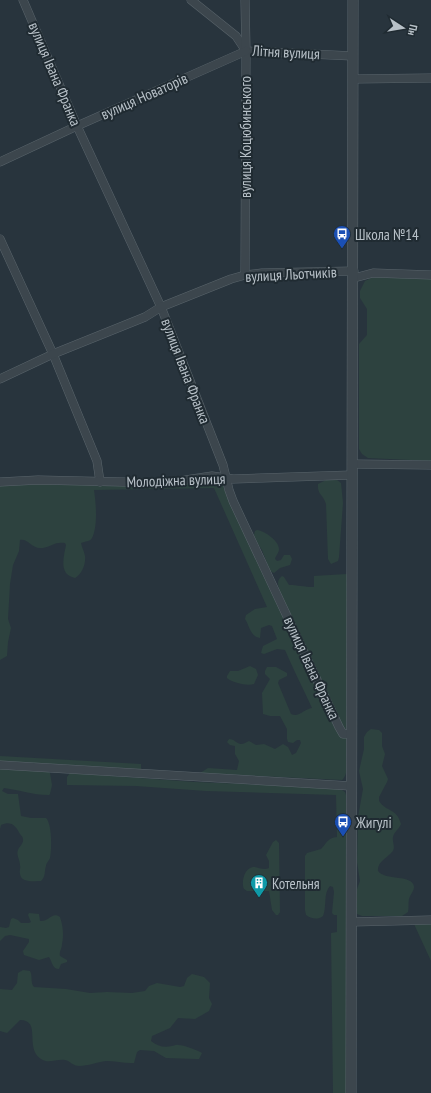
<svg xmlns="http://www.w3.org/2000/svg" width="431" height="1093" font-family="'PT Sans Narrow',sans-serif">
  <rect width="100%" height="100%" fill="#28343d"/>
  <g fill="#2d423f">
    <polygon points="378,277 431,279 431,461 368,458 362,454 359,449 359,344 367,335 367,309 360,298 360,291 365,281 371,278"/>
    <path d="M211,478L223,480L347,738C347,748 350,774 342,780L200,773L208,768L237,770L239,761L235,754V746L230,745L227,742L229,739C235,739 235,743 241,744C244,744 246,742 249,741L256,745L264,744L275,749L283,744L288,747L292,755L296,753L301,743L300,740H297L293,743L288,742L287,739V729L280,716H270L263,714L262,693L270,679L265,674V671L267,667H276L287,673V676L279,680L278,683L291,714C299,718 304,709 312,708C303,688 293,669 285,650L277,649L264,654L261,653L263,646L277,639L272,626L269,625L261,628L260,638C250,636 250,627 245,619L246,615L255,609L267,607L214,488L94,490C96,503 98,526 92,538C90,542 85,541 81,543C82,548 84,551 85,556C86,564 82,574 75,578C58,575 64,556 66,545L65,543C54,541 50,548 40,548C32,548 27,538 20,540L19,551L13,565L10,584L8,619L11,628L8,642L7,656L0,660V484Z"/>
    <path d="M326,480H337L341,483L343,503L339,557L338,561L331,564L328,559L326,504C323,494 317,495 318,484Z"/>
    <path d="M257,530C265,531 279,541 279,549C279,553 276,555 275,559L277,561L281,560L284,555H290L292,559L290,565L280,568L274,573L270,571L262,550L254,538V535L255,531Z"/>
    <path d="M347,574L348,726L346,729H344L277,588H279C277,583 278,579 282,576L284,577L289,585C298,585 303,587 314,587V576Z"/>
    <path d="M250,666L256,669L258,675L254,684C247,686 233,683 227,678V676L230,671H238Z"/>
    <path d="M371,729L379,730L382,733V746L385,754L382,766L388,779L387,782L379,797V801C387,813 396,807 401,824C399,829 394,832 393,837C392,842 396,848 392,852C387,858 377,862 378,871C385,881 413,874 414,887C414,891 410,895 409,899C408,903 409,907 408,912L402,916H362L357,914L356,911L357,889L360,881L357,862L358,817L363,789L359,771L364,749V737L367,732Z"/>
    <polygon points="0,756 141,764 141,769 0,761"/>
    <path d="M0,769L47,771L50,773L52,785L50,794L49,795C32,795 20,790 4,788L2,791L8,794H18L21,816L31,818H46C52,824 52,849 50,858C49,861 46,863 46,866C44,872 46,876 41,881C34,881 21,883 20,874C19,871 21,868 20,865C20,859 16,856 18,850C19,847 24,843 23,839C23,837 21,835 20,834C16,826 11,820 1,825L0,829Z"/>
    <path d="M70,773L195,782L339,788L345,792L346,795V1093H333L331,933L337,932V915H334L332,913L334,892L333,887L330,886C323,893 327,907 323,916C318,920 311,919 306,915L305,910V856L307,853L321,849C327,843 327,838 337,837L336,795L206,791L136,786L67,785V777Z"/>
    <path d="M276,840L279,843L280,912L278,915H276L272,910L269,891H247L244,889C241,883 244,868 253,867C259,867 263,871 269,868V861L266,855L273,842Z"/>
    <path d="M29,913L39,914L40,921C49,922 52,911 60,917C63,926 64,935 62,944C62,949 59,951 60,956L67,960V962L61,964L59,969C52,969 52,961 49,957L39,960L24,955L23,951L29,942V939L10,935L5,936L0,941V927L6,928L9,927L11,919L13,918L18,920L21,923H29L31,922L28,915Z"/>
    <polygon points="414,924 431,924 431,961"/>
    <path d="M23,970L30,971C33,976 30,983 34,987L66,989L90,993L107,992L132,993L145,991L149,986L157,983L180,987L184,986L187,978L192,974L204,977L210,983L209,998L212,1004L209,1011L195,1019L178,1018L170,1028L152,1036L151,1041C157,1046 164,1048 172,1046C173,1046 177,1044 178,1045C184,1045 197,1050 202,1053L199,1059H196L166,1058L154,1051L140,1050L137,1052L134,1063H131C123,1063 115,1061 106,1061C97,1062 88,1066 79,1066C73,1066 70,1061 65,1060C56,1059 48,1064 41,1059C24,1048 42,1020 20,1020L7,1033L0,1031V989L12,990L17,983L18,973Z"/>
  </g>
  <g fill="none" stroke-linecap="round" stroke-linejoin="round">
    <defs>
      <g id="minor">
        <polyline points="23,0 77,126 161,307 223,465 229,490 233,501 339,727 343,734 352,734"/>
        <polyline points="191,0 236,36 246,51 353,56"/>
        <polyline points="245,0 246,51 245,275"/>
        <polyline points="353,79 431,78"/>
        <polyline points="0,162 77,126 246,51"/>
        <polyline points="0,239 53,354 97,461 100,482"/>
        <polyline points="354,278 373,273 431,275"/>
        <polyline points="0,379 53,354 145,317 161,307 231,279 245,275 262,273 354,271"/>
        <polyline points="352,464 431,465"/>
        <polyline points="0,482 38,480 166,483 212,476 233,479 352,475"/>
        <polyline points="0,765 351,786"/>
        <polyline points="351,922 431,920"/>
      </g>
      <path id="tertiary" d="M351,1093C352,729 352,364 353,0"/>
    </defs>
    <use href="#minor" stroke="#59646b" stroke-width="9"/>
    <use href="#tertiary" stroke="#59646b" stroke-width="11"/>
    <use href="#minor" stroke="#3c464d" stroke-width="8"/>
    <use href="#tertiary" stroke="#3c464d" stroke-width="10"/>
  </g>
  <defs>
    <symbol id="bus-pin" viewBox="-11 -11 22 30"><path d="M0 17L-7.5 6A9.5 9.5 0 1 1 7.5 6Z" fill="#1a4fb4" stroke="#202b32"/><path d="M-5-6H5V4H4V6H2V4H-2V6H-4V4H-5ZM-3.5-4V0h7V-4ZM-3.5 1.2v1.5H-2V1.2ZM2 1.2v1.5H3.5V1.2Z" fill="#fff"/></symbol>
    <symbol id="building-pin" viewBox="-11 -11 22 30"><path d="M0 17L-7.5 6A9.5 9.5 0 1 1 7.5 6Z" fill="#0f9aa8" stroke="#202b32"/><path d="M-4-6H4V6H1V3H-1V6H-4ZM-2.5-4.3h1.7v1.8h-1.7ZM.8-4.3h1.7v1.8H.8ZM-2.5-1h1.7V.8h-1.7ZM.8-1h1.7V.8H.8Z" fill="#fff"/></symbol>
  </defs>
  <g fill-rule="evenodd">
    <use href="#bus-pin" x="332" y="224" width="20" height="27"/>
    <use href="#bus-pin" x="333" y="812" width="20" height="27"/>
    <use href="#building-pin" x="249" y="873" width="20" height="27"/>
  </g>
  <g text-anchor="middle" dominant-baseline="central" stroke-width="4" stroke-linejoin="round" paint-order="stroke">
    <g font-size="15" fill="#b8c1c8" stroke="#202b32">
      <text transform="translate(286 52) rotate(3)">Літня вулиця</text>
      <text transform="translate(55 74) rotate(67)">вулиця Івана Франка</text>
      <text transform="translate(144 96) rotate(-24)">вулиця Новаторів</text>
      <text transform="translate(245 137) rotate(-90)">вулиця Коцюбинського</text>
      <text transform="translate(291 274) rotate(-3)">вулиця Льотчиків</text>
      <text transform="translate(186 371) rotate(69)">вулиця Івана Франка</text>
      <text transform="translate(176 480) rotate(-2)">Молодіжна вулиця</text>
      <text transform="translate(312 668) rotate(65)">вулиця Івана Франка</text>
    </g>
    <g font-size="15" fill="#b8c1c8" stroke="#202b32" text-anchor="start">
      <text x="355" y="234">Школа №14</text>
      <text x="356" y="822">Жигулі</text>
      <text x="272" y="883">Котельня</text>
    </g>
  </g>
  <g transform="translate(403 28) rotate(102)" stroke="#202b32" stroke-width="3" paint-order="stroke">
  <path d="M0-3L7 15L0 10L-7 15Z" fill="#b8c1c8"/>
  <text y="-6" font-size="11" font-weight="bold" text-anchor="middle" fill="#b8c1c8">Пн</text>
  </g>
</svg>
